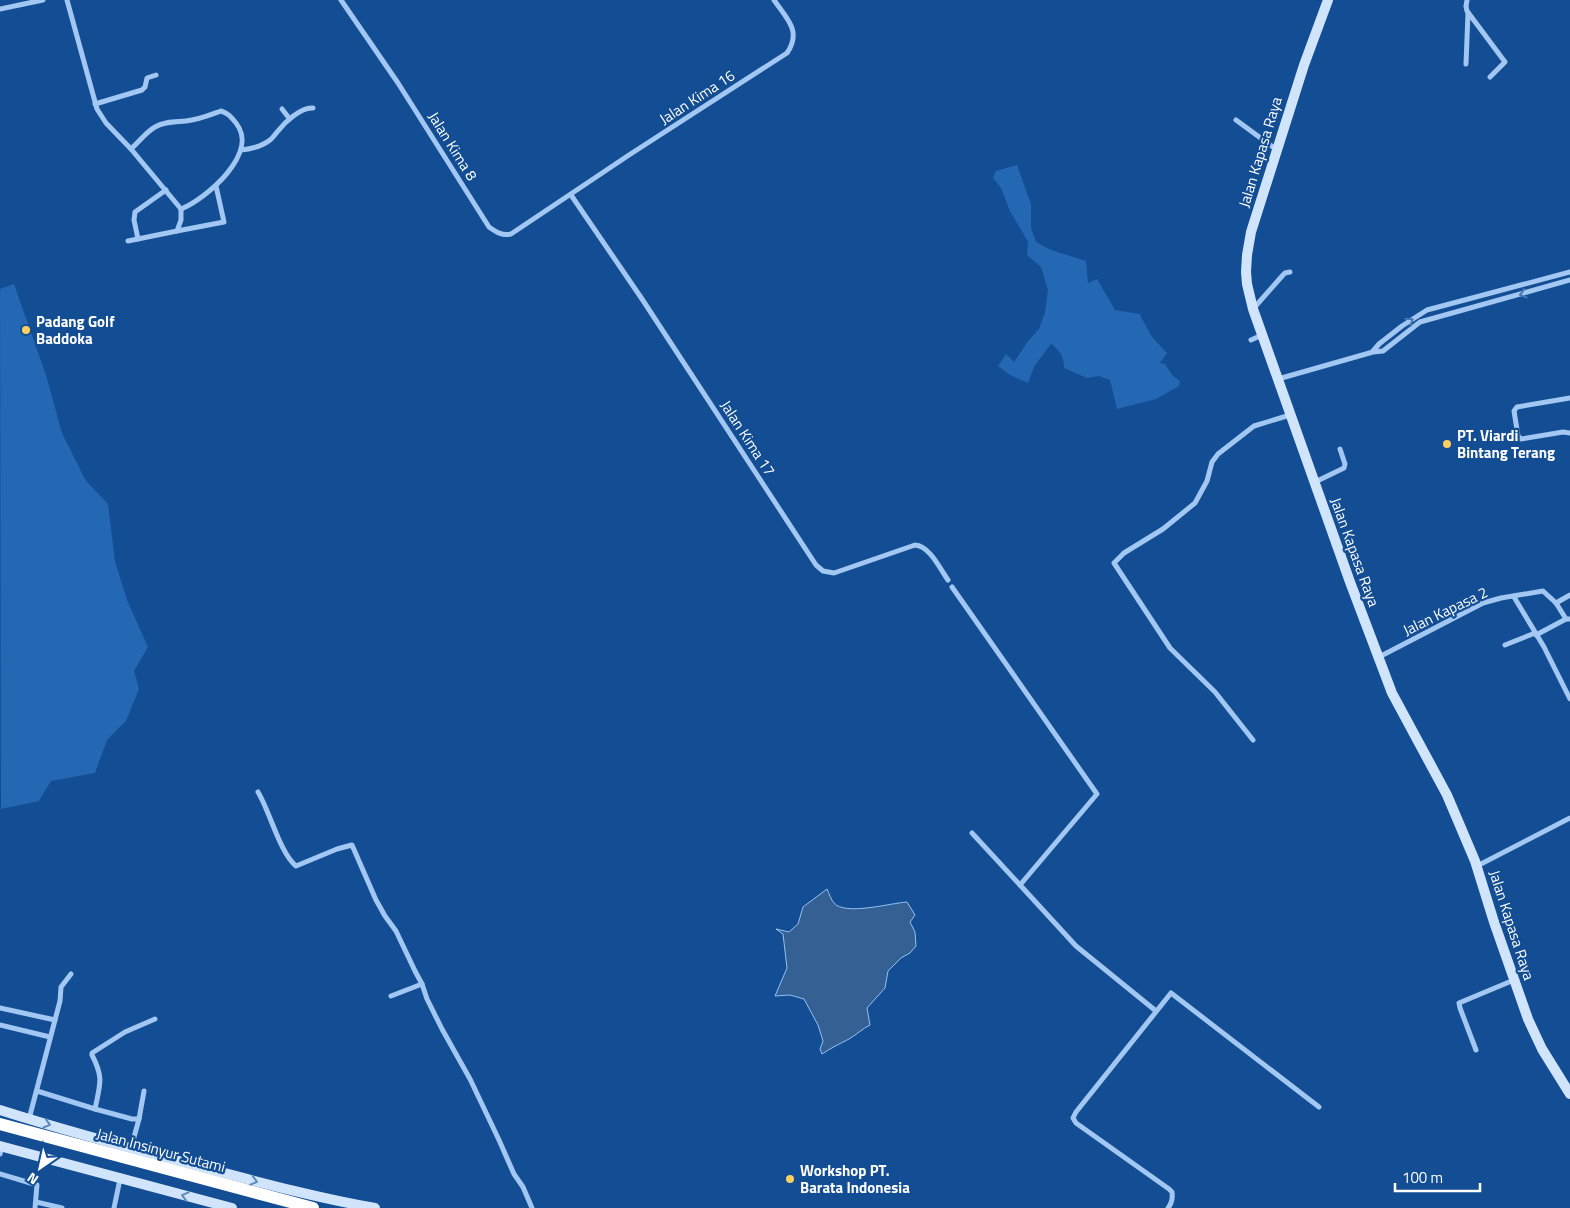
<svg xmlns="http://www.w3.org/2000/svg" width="1570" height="1208" font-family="'Titillium Web',sans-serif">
  <rect width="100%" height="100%" fill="#134d93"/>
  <g fill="#2467b3">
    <path d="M1017,165L1031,204V228L1036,242L1051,250L1086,261L1088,283L1097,279L1115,310L1140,314L1141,317L1152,337L1167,353L1160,363L1165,364L1173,376L1180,381L1179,386L1156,399L1117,409L1110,380L1099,376L1087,378L1064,368C1064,357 1060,351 1051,344L1034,367L1028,383L1010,375L998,366L1006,354L1014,362L1028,341L1039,329L1045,312L1048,290L1041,267L1027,255L1028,242L1010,211L1001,188L993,178L996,171Z"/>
    <polygon points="14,284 46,375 62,433 86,481 108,504 115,561 127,600 148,647 134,671 139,689 126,721 107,740 95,773 51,781 39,801 1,809 0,289"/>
  </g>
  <path fill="#356094" stroke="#93c2f5" d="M827,889C829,893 831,900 834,903C845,916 891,903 907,902L915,915L910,922L915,932L916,946L910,953L901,958L888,971L885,988L867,1008L870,1025C862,1029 856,1035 849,1039C839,1044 831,1048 822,1054L820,1049L823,1041L818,1025L804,999L790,995L775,996L787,968L783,934L776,929L789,932L798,924L803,907Z"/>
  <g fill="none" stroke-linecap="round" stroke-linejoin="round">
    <g stroke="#a1c7f2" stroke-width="5">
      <polyline points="67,0 97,109 106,123 131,149 181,209"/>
      <path d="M341,0L398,83L489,227C496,232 502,236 511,234L629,155L787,53C802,31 787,19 774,0"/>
      <polyline points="1467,0 1466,6 1467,11 1505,62 1490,77"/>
      <polyline points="0,9 43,0"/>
      <polyline points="1466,64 1468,13"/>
      <polyline points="95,104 142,90 145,87 147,78 156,75"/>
      <polyline points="282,109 289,118"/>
      <polyline points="1236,120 1277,150"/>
      <path d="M131,149C139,142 146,132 155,127C165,121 176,122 186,121C198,120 210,115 221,111C228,113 231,117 236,123C260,153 207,198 181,209"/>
      <path d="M241,150C251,149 261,147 270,140C273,138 275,134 278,131C285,122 301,107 313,108"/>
      <path d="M571,195L642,299L816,565L823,571L834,573L915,545C930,546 940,569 948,580"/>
      <polyline points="177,231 224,222 216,186"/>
      <polyline points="138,239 134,220 135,212 166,190"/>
      <polyline points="128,241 177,231 181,220 181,209"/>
      <polyline points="1253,309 1283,275 1285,273 1290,272"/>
      <polyline points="1251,340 1262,335"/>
      <polyline points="1373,351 1379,344 1402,326 1427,310 1570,272"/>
      <polyline points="1278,379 1373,352 1383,351 1420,322 1570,280"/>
      <polyline points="1570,398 1517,407 1514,411 1518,436 1521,439 1563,432 1570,433"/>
      <polyline points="1315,482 1344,468 1345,464 1340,449"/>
      <polyline points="952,587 1097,794 1020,885 1076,946 1156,1011"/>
      <polyline points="1514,597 1544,647 1570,699"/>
      <polyline points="1556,603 1570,595"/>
      <polyline points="1536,635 1566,619"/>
      <polyline points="1505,645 1535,633"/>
      <polyline points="1379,657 1483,603 1501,598 1543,591 1556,603 1566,619 1570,619"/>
      <polyline points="1253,740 1215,692 1170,648 1114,563 1124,553 1163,529 1195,503 1207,481 1212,462 1218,454 1254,426 1290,415"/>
      <path d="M258,792C270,812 280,853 296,866L337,849L352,845L376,900L385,916L396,931L415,971L422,984L427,999L442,1029L470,1079L499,1140L514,1174L523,1187L532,1208"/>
      <polyline points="972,833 1020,885"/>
      <polyline points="1477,866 1570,818"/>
      <polyline points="391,996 422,984"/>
      <polyline points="0,1008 55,1020 60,1001 61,987 71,974"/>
      <polyline points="0,1025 50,1037"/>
      <polyline points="1476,1050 1460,1008 1459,1003 1514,980"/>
      <polyline points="37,1091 95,1109 132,1119 139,1119 131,1148"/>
      <path d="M95,1109C100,1084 104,1078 92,1055V1053L125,1032L155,1019"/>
      <polyline points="29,1119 55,1020"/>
      <polyline points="139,1119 144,1091"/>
      <polyline points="0,1154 2,1147"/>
      <polyline points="0,1174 37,1185 35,1208"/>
      <polyline points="36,1202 62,1208"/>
      <polyline points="114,1208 120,1179"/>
      <path d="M1168,1208C1172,1203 1173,1199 1172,1192L1169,1189L1076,1123L1073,1118L1076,1112L1171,993L1319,1107"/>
    </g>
    <g stroke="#d0e4fc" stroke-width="10">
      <polyline points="1328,0 1304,65 1251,232 1247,255 1246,272 1247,284 1253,309 1350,582 1392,693 1447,795 1475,861 1494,922 1528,1019 1542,1049 1570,1094"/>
      <path d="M0,1110C63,1130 126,1147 190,1164C251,1180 312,1197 375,1208"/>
      <polyline points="0,1146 232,1208"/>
    </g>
    <polyline stroke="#fff" stroke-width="12" points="0,1124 313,1208"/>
  </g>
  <defs><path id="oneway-chevron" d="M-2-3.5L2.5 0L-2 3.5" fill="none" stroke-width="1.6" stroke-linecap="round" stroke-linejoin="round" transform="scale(1.25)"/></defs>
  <g stroke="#4578b4">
    <use href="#oneway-chevron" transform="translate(1523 294) rotate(164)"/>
    <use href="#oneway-chevron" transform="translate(1410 321) rotate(-35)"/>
  </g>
  <g stroke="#5f89bd">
    <use href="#oneway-chevron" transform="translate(47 1124) rotate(16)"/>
    <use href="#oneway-chevron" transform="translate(254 1181) rotate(15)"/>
    <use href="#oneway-chevron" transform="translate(185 1196) rotate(-165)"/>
  </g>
  <g fill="#ffcf62" stroke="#134d93" stroke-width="2">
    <circle cx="26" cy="330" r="5"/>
    <circle cx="1447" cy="444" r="5"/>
    <circle cx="790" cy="1179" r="5"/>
  </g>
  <g text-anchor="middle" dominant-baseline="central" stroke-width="4.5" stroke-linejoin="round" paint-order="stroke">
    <g font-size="15" fill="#fff" stroke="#134d93">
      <text transform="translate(697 97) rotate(-33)">Jalan Kima 16</text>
      <text transform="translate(453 146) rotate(58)">Jalan Kima 8</text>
      <text transform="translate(1260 152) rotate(-73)">Jalan Kapasa Raya</text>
      <text transform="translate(748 438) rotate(57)">Jalan Kima 17</text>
      <text transform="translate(1355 552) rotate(70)">Jalan Kapasa Raya</text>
      <text transform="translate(1445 611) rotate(-26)">Jalan Kapasa 2</text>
      <text transform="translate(1512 925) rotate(72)">Jalan Kapasa Raya</text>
      <text transform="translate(161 1150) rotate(15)">Jalan Insinyur Sutami</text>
    </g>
    <g font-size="15" font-weight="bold" fill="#fff" stroke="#134d93" text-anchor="start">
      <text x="36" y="321">Padang Golf<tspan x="36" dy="17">Baddoka</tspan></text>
      <text x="1457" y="435">PT. Viardi<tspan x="1457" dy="17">Bintang Terang</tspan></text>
      <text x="800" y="1170">Workshop PT.<tspan x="800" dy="17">Barata Indonesia</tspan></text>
    </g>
  </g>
  <g transform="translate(40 1168) rotate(214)" stroke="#134d93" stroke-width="4" paint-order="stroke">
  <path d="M0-4L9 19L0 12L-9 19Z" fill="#ffffff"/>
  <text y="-8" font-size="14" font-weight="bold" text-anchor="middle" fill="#ffffff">N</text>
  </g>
  <path d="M1395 1183v8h85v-8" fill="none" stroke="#ffffff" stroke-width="2.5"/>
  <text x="1402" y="1183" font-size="15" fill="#ffffff" stroke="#134d93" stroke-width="4" paint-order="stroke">100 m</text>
</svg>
